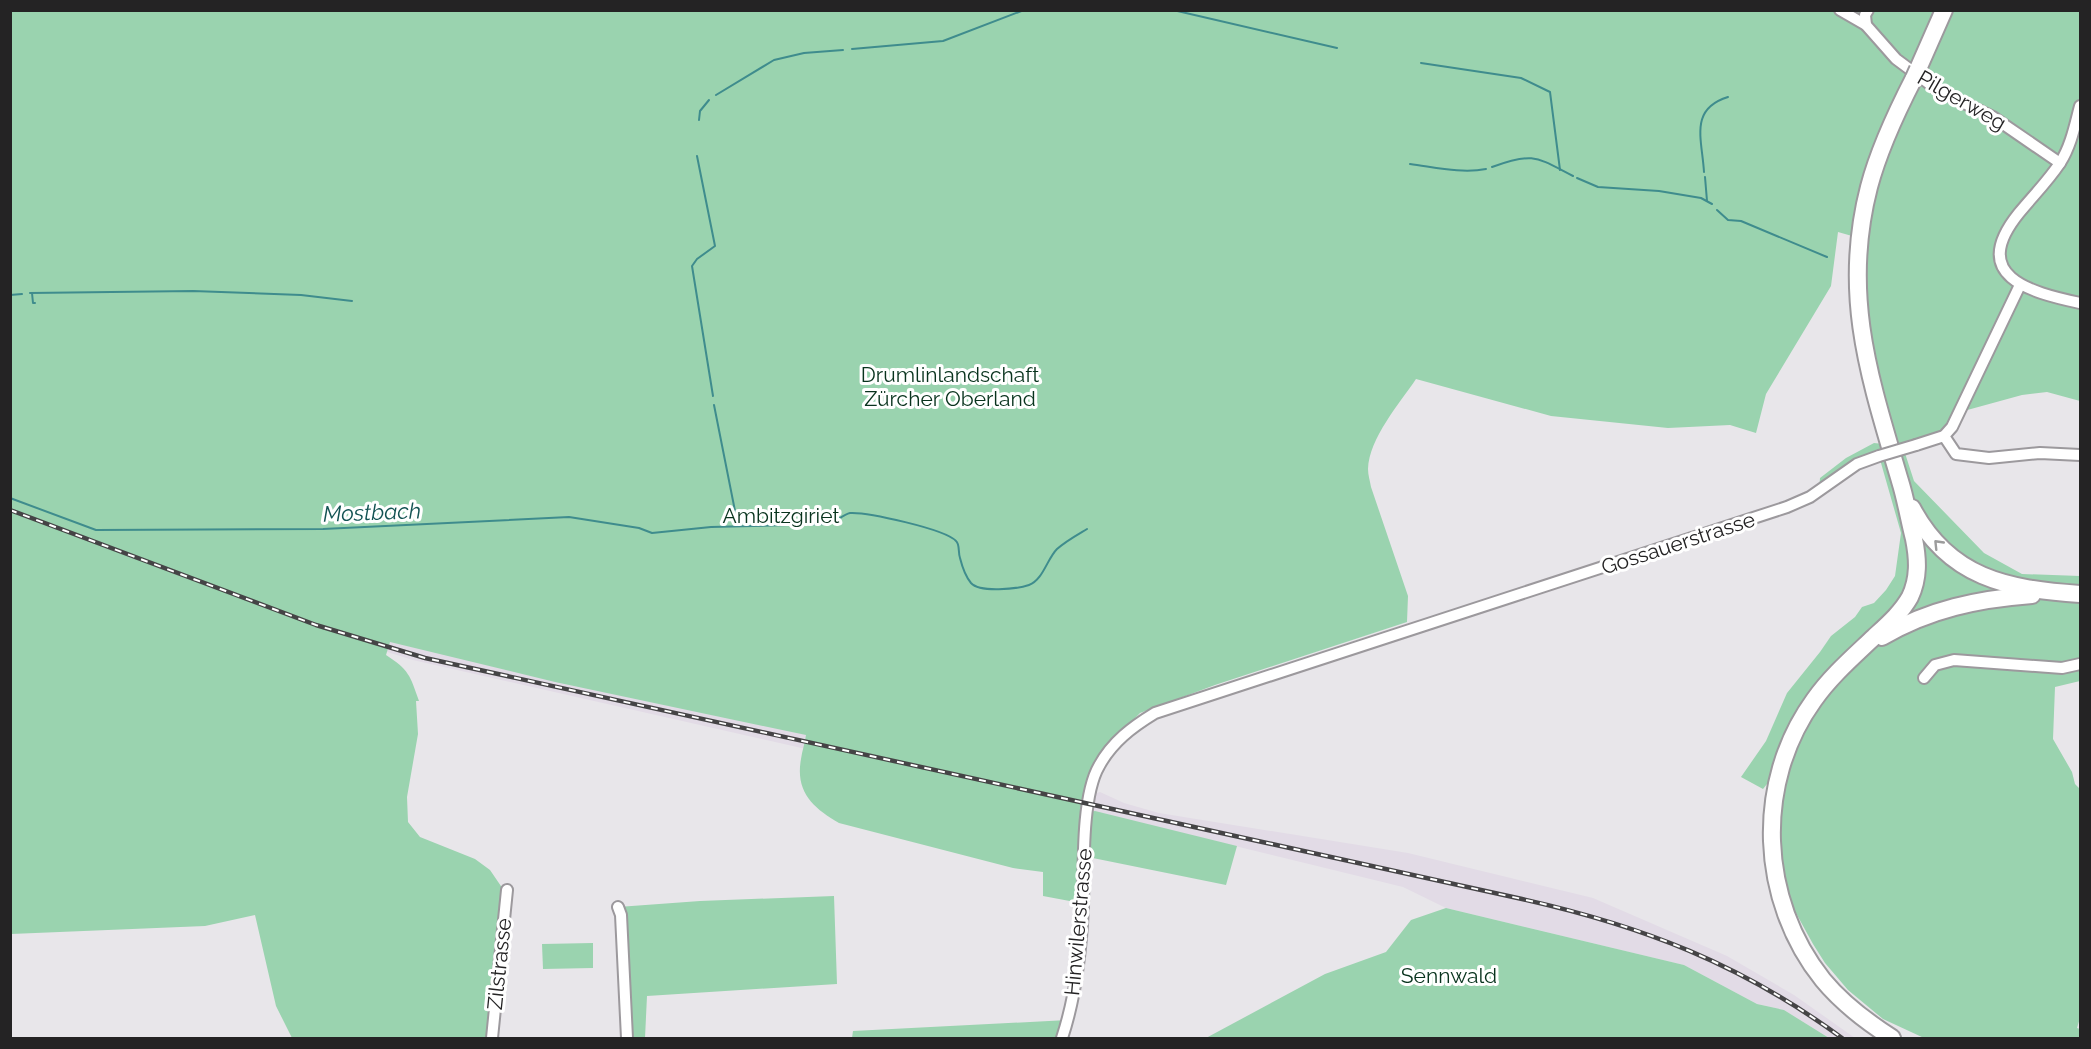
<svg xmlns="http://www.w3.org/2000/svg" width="2091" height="1049" font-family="Raleway,sans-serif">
  <rect width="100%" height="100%" fill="#e8e6ea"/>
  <polygon fill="#e2dbe6" points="10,500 836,731 1089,795 1100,792 1124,803 1159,813 1408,853 1593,898 1727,956 1794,995 1855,1038 1829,1038 1784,1010 1757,1004 1684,965 1446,908 1403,887 1095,812 1085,814 885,767 413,660 275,617"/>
  <g fill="#9ad3af">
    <path d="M10,11H2080V401L2047,392L2022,395L1960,412L1952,427L1903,447L1914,481L1984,553L2022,574L2080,576V681L2055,687L2053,739L2072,772L2075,784L2080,789V1018L2077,1028L2080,1029V1038H1924L1883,1019L1848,990L1825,963L1813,944L1791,904L1781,869L1778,827L1781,794L1791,754L1763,789L1741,777L1766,741L1787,693L1820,652L1831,636L1855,617L1862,607L1874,603L1886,590L1895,576L1901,533L1879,456L1819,491L1820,478L1846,458L1874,443L1902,446L1893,437L1869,375L1859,238L1838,232L1831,286L1766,394L1756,433L1730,425L1668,428L1551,416L1416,379C1400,403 1369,438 1368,469C1368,475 1370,481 1371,487L1408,596L1407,622L1215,685L1140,713L1104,750L1087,779L1084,791L1089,795L1084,794L1082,813L1095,811L1237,846L1226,885L1078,855L1075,902L1043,896V872L1013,868L839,823C813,808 795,792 801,759C802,751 805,743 806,735L555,682L390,642L386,655C409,670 410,675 419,701H416L418,734L407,797L408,822L420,837L475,859L490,870L505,892L489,1038H292L276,1006L255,915L205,926L11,934Z"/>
    <polygon points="834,896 837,984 647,996 645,1038 627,1038 618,907 700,901"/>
    <polygon points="1446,908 1684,965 1757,1004 1784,1010 1829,1038 1206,1038 1325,974 1386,952 1411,920"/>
    <polygon points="593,943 593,968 543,969 542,944"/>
    <polygon points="1068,1020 1062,1038 852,1038 853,1031"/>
  </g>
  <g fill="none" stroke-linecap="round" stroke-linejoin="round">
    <g stroke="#3f8c8d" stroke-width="2">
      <polyline points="1173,10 1337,48"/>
      <polyline points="852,49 943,41 1024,10"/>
      <polyline points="1421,63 1521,78 1550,92 1560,170"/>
      <polyline points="716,95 774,60 804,53 843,50"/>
      <polyline points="699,120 700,111 709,100"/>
      <polyline points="697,156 715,246 697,259 692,266 713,396"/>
      <path d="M1410,164C1434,167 1462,174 1486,169"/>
      <path d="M1492,167C1534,152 1536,157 1573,176"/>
      <path d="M1704,172C1702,139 1689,109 1728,97"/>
      <polyline points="1705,177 1707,201"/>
      <polyline points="1577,178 1598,187 1659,191 1701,198 1712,204"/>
      <polyline points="1717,210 1728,220 1741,221 1827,257"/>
      <polyline points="30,293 193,291 301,295 352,301"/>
      <polyline points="32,293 33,303 35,303"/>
      <polyline points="10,295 22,294"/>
      <polyline points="714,405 738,526"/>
      <polyline points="10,498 96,530 323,529 569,517 639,528 652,533 711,527 828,524"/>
      <path d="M834,522C839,519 845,514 850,513C867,512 945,529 956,541C960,544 958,553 960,558C962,566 966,577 971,583C980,593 1017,589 1029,585C1043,580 1047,559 1057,549C1066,541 1077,535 1087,529"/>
    </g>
    <defs>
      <g id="minor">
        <polyline points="1840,10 1866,25 1896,59 1939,91 1993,117 2060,163"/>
        <polyline points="1866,25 1865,15 1868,10"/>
        <path d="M2080,106C2075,125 2071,146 2060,163C2048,181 2033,196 2019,213C1968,276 2029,292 2080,303"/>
        <polyline points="1944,436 1956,454 1989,458 2040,453 2080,455"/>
        <polyline points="1916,445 1944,436 1952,427 2020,285"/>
        <polyline points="1924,678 1935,665 1954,660 2062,668 2080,664"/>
        <polyline points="618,907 621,915 627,1038"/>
        <polyline points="492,1038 507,890"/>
        <path d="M1062,1038C1076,996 1081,952 1083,907C1084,870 1081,797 1099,766C1112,742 1132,727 1155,713L1787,507L1810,497L1857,464L1879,456"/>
      </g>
      <g id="highway">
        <polyline points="1918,69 1944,10"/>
        <path d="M1912,508C1949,578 2007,589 2080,594"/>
        <path d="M1882,637C1929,609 1979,599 2032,595"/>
        <path d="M1892,1038C1867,1022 1842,1003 1823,980C1759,900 1754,783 1814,700C1831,676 1853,657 1874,637C1887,625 1901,613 1910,597C1919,578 1918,559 1914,539C1909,520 1906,500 1900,481C1870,379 1841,295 1869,187C1879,149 1896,113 1914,78"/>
      </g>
    </defs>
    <use href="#minor" stroke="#9c999d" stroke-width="14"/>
    <use href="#highway" stroke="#9c999d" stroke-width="20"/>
    <use href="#minor" stroke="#fff" stroke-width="10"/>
    <use href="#highway" stroke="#fff" stroke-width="16"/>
    <defs>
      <path id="rail" d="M10,510L316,625L425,658L1522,899C1643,926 1741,964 1842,1038"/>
    </defs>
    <use href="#rail" stroke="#454446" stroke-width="4.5"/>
    <use href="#rail" stroke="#fff" stroke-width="2" stroke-dasharray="7" stroke-linecap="butt"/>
    <defs>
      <polyline id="minor-bridge" points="1879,456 1916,445"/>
      <polyline id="highway-bridge" points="1914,78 1918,69"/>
    </defs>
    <use href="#minor-bridge" stroke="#9c999d" stroke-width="14" stroke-linecap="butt"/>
    <use href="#highway-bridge" stroke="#9c999d" stroke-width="20" stroke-linecap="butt"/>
    <use href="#minor-bridge" stroke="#fff" stroke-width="10"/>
    <use href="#highway-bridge" stroke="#fff" stroke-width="16"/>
  </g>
  <defs><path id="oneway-chevron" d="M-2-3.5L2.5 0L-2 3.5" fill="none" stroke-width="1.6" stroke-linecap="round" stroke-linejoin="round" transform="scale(1.5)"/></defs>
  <use stroke="#9c9c9c" href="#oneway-chevron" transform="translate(1938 544) rotate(-134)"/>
  <g text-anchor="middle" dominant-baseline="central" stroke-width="6" stroke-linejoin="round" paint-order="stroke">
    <g font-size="21" fill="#242324" stroke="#fff">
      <text transform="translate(1962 100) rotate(30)">Pilgerweg</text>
      <text transform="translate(1678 543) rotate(-18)">Gossauerstrasse</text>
      <text transform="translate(1078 922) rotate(-85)">Hinwilerstrasse</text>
      <text transform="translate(499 964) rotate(-84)">Zilstrasse</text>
    </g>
    <g font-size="21" fill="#08331d" stroke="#fff">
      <text x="950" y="374">Drumlinlandschaft<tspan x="950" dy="24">Zürcher Oberland</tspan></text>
      <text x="781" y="515">Ambitzgiriet</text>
      <text x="1449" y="975">Sennwald</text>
    </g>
    <g font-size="22" font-style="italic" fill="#135353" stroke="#fff">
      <text transform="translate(372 512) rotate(-2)">Mostbach</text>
    </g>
  </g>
  <rect width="2091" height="1049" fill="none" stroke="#242324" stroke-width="24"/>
</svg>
